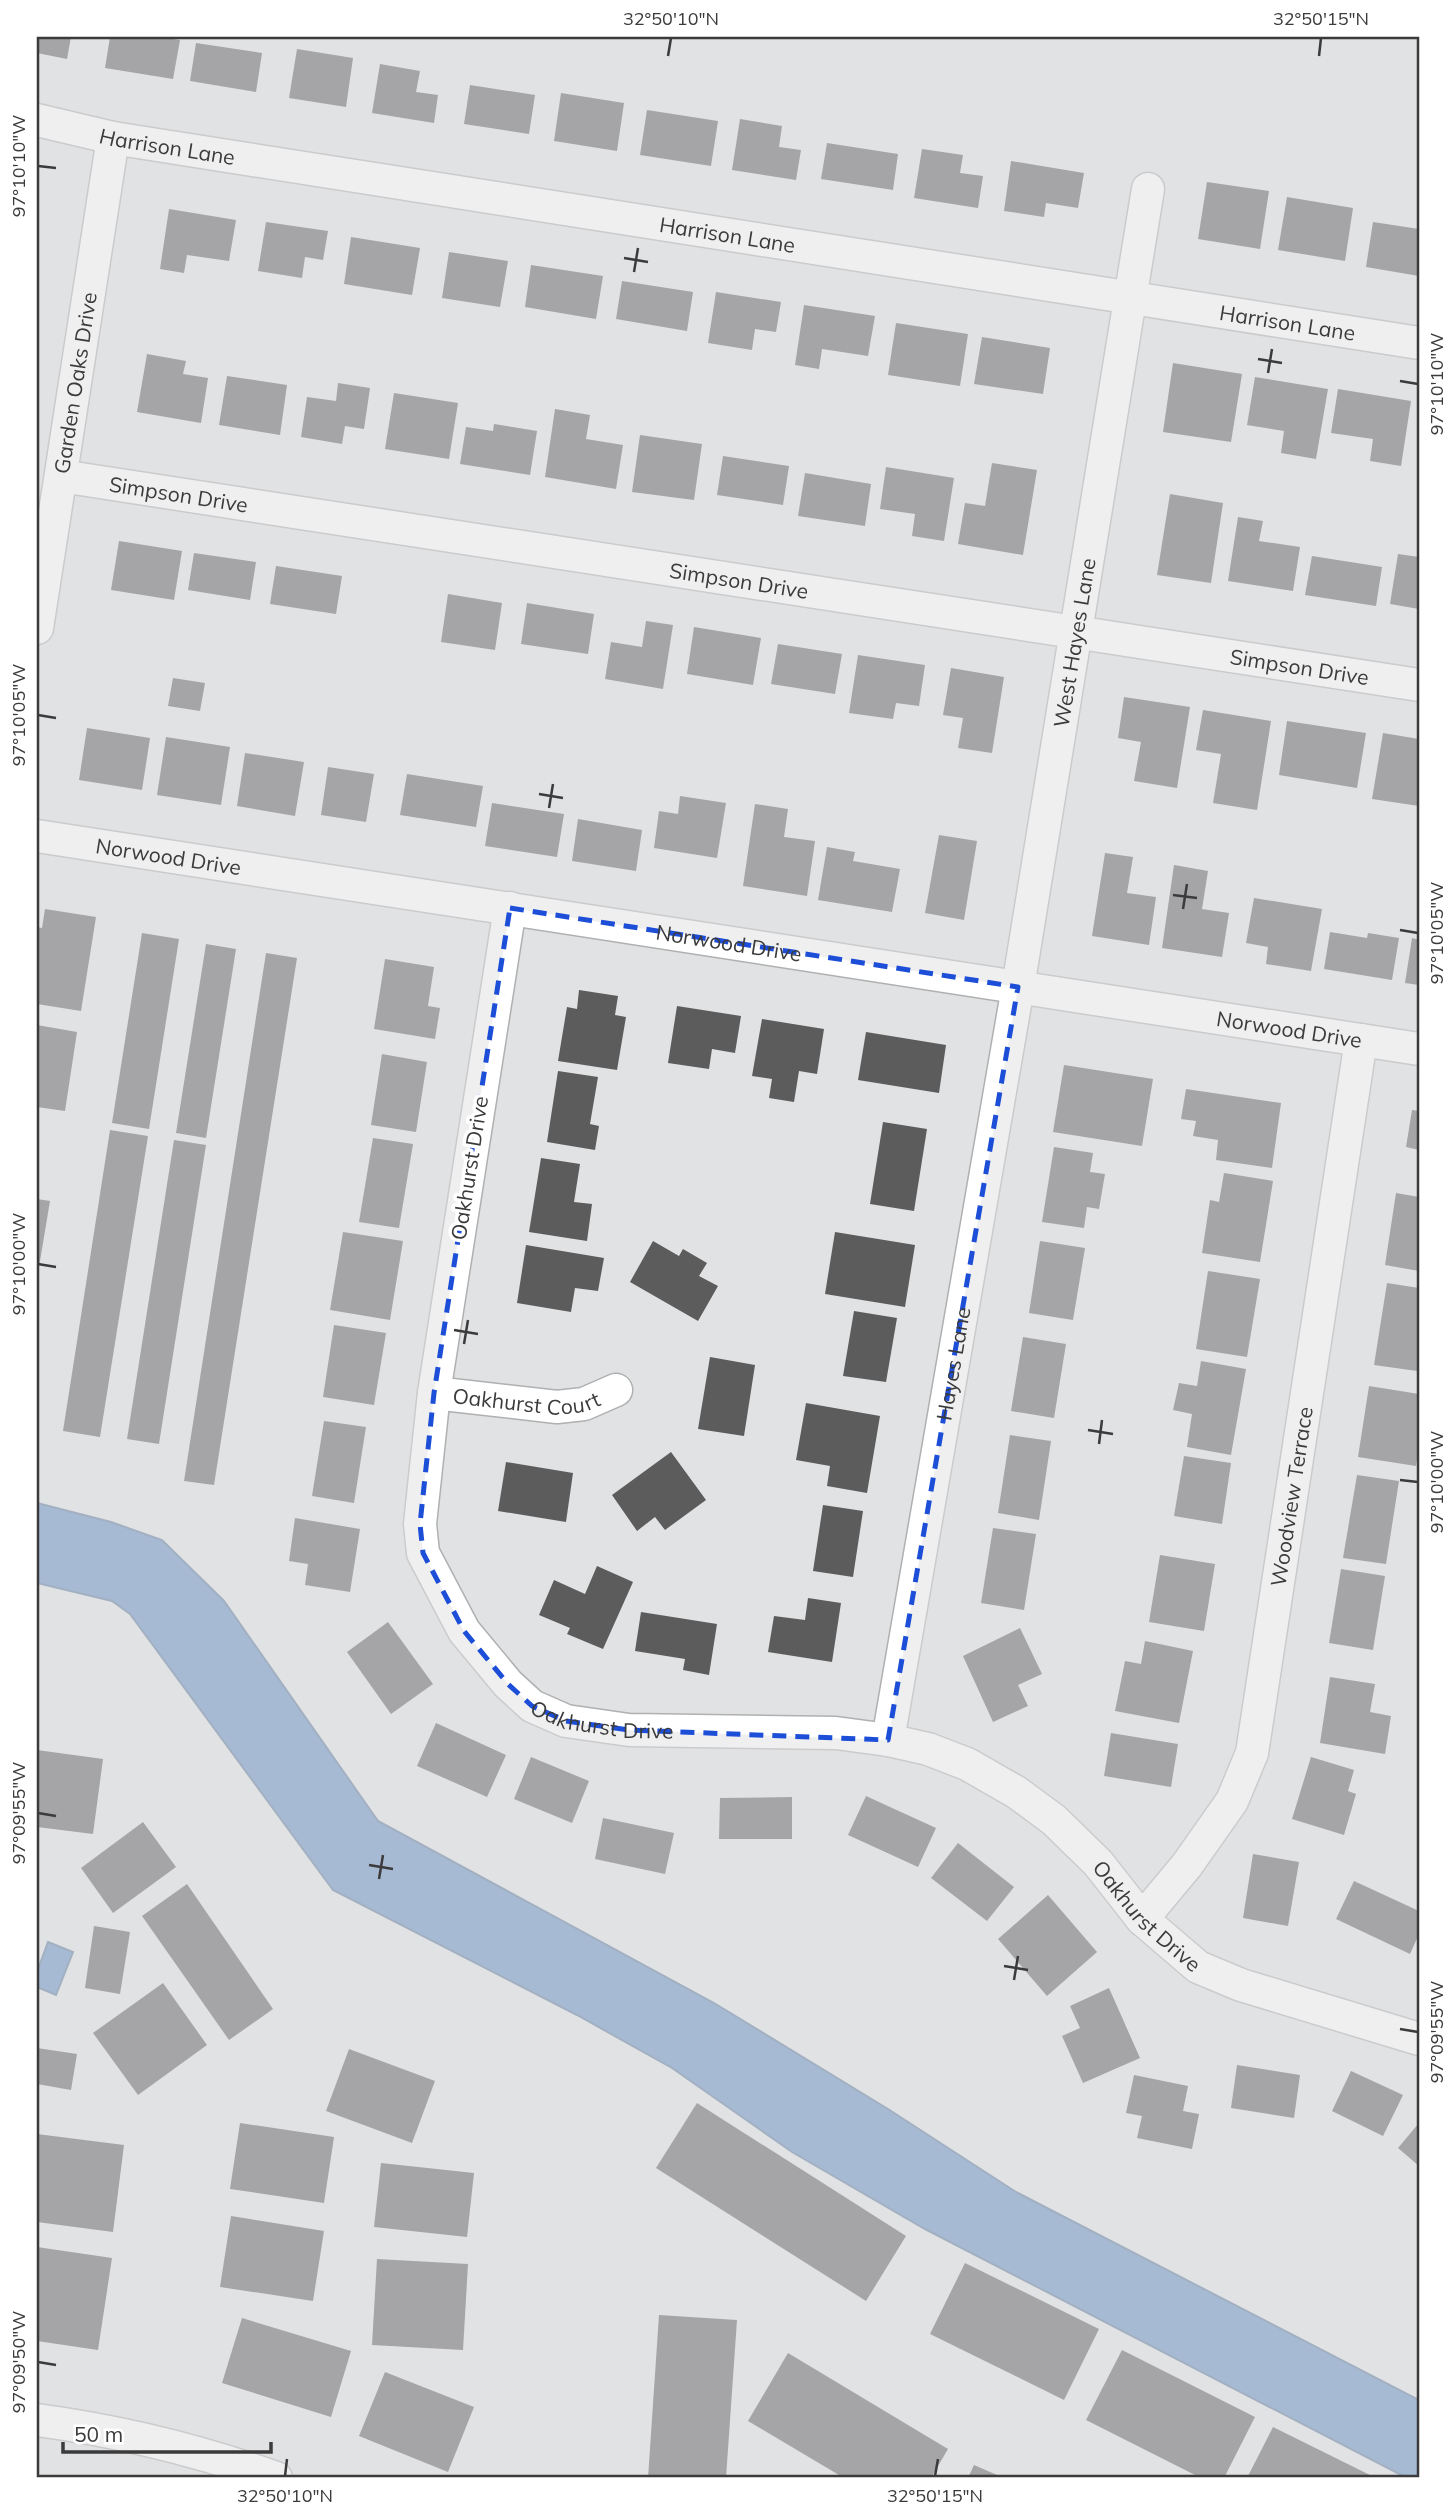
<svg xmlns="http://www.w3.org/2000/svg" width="1456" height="2515" font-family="Mulish,sans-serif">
  <rect width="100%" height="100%" fill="#e1e2e3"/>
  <g fill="#5f8bc0" stroke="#547398" stroke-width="2">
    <polygon points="37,1503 111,1522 162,1540 224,1601 378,1821 714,2003 888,2109 1016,2192 1419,2400 1419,2478 1407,2478 925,2229 792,2152 672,2068 577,2015 333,1890 130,1614 112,1601 37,1583"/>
    <polygon points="48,1942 73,1952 56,1995 37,1987 37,1972"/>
  </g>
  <g fill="#5c5c5d">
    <polygon points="37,37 71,37 67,59 37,53"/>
    <polygon points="110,37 161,37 180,40 173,79 105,68"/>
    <polygon points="196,43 262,53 256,92 190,81"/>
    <polygon points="297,49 353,58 346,107 289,98"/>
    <polygon points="380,64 420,71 416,92 438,95 434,123 372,113"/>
    <polygon points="470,85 535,95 529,134 464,124"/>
    <polygon points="561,93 624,103 617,151 554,141"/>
    <polygon points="647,110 718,121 711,166 640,155"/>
    <polygon points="740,119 782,126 779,147 801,150 796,180 732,170"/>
    <polygon points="827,143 898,154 893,190 821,179"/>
    <polygon points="922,149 963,155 960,173 983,176 978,208 914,198"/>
    <polygon points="1011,161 1084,173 1078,208 1046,203 1044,217 1004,211"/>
    <polygon points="1207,182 1269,191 1260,249 1198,239"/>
    <polygon points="1287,197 1353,208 1345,261 1278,250"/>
    <polygon points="169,209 236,220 229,261 187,255 184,273 160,269"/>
    <polygon points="266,222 328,231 323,260 305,257 302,278 258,271"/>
    <polygon points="1373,222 1419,229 1419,276 1366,267"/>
    <polygon points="351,237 420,248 412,295 344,284"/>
    <polygon points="449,252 508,261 500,307 442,298"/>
    <polygon points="531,265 603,276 596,319 525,307"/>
    <polygon points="622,281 693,292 687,331 616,319"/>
    <polygon points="716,292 781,302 776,332 755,329 752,350 708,343"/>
    <polygon points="804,305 875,316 868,356 822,349 819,369 795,365"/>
    <polygon points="896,323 968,334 960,386 888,375"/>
    <polygon points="982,337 1050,348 1043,394 974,384"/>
    <polygon points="147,354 186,361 183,374 208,378 201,423 137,412"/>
    <polygon points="1173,363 1242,374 1231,442 1163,432"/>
    <polygon points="227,376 287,385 280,435 219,425"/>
    <polygon points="1255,377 1328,389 1316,459 1281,453 1284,431 1247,425"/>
    <polygon points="338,383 370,388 364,429 345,426 342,444 301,437 307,397 336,401"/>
    <polygon points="1338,389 1411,401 1401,466 1370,461 1373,439 1331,433"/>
    <polygon points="394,393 458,403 449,459 385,449"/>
    <polygon points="555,409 590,415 586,439 623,445 616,489 545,477"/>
    <polygon points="494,424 537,431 530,475 460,464 466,427 493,431"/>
    <polygon points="640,435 702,444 694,500 632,492"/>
    <polygon points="723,456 789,466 783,505 717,495"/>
    <polygon points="992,463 1037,470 1023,555 958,544 965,503 985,506"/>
    <polygon points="886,467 954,478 944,541 912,536 915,514 880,509"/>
    <polygon points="805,473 871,484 865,526 798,516"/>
    <polygon points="1170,494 1223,503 1211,583 1157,575"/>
    <polygon points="1238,517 1263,521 1259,541 1300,547 1293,591 1228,581"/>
    <polygon points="119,541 182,551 174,600 111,590"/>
    <polygon points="194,553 256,562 250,600 188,590"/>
    <polygon points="1398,554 1419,557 1419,609 1390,604"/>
    <polygon points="1312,556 1382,567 1376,606 1305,595"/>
    <polygon points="276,566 342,576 336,614 270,604"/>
    <polygon points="448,594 502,603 495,650 441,642"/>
    <polygon points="527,603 594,614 588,654 521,644"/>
    <polygon points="646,621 673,625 663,689 605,679 611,642 642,647"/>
    <polygon points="694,627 761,638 753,685 687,674"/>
    <polygon points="778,644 842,654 835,694 771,684"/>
    <polygon points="858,655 925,665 919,706 896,703 893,719 849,713"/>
    <polygon points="951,668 1004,677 992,753 958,748 963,718 943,715"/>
    <polygon points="173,678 205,683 200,711 168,706"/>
    <polygon points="1124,697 1190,707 1177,788 1134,781 1141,742 1118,738"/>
    <polygon points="1203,710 1271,721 1257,810 1213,803 1221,754 1196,750"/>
    <polygon points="1287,721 1366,733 1357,788 1279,775"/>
    <polygon points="87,728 150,738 142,790 79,780"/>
    <polygon points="1383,733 1419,739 1419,806 1372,799"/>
    <polygon points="166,737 230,747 221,805 157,795"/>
    <polygon points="245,753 304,762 295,816 237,806"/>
    <polygon points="328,767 374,774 366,822 321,815"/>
    <polygon points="407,774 483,786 476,827 400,815"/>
    <polygon points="680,796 726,803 717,858 654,848 659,811 678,814"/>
    <polygon points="492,803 564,814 557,857 485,846"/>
    <polygon points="755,804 788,809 784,837 815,841 807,896 743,886"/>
    <polygon points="578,819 642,830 636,871 572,861"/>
    <polygon points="939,835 977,841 964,920 925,913"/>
    <polygon points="827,847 855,852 853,861 900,869 892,912 818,900"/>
    <polygon points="1105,853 1133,857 1127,893 1156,897 1149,945 1092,936"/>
    <polygon points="1174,865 1208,871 1202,909 1229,913 1222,957 1162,948"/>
    <polygon points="1254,898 1322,909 1311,971 1266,964 1268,947 1246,943"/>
    <polygon points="45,909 96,917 81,1011 37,1004 37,927 42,928"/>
    <polygon points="1330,932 1367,938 1368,933 1399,938 1392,980 1324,969"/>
    <polygon points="142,933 179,939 149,1129 112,1123"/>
    <polygon points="1412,938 1419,940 1419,985 1405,983"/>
    <polygon points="206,944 236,949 206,1138 176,1133"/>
    <polygon points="266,953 297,958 214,1485 184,1481"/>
    <polygon points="385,959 434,967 428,1006 440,1008 435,1039 374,1029"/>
    <polygon points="579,990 618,996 615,1015 626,1017 617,1070 558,1061 567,1007 577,1009"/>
    <polygon points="677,1006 741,1016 735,1053 712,1049 709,1069 668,1063"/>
    <polygon points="762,1019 824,1029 817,1074 799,1071 794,1102 769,1098 772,1079 752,1076"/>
    <polygon points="37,1025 77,1032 65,1111 37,1107"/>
    <polygon points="866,1032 946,1045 939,1093 858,1080"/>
    <polygon points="382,1054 427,1062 416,1132 371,1125"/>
    <polygon points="1064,1065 1153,1079 1142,1146 1053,1132"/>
    <polygon points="558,1071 598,1077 590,1124 599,1126 595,1150 547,1142"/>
    <polygon points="1186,1089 1281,1103 1272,1168 1216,1160 1218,1140 1193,1136 1196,1121 1181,1119"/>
    <polygon points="1412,1110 1419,1111 1419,1150 1406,1147"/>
    <polygon points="883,1122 927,1129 914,1211 870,1204"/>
    <polygon points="110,1130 148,1136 100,1437 63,1431"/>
    <polygon points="373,1138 413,1144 399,1228 359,1222"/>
    <polygon points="174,1140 206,1145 159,1444 127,1439"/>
    <polygon points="1054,1147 1093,1153 1090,1172 1105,1174 1099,1209 1087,1207 1084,1228 1042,1222"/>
    <polygon points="541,1158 580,1164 574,1202 592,1204 587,1241 529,1232"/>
    <polygon points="1224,1173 1273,1181 1260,1262 1202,1253 1210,1200 1219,1202"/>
    <polygon points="1396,1193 1419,1197 1419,1271 1385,1265"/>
    <polygon points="37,1199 50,1201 38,1273 37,1273"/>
    <polygon points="343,1232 403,1241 390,1320 330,1310"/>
    <polygon points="835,1232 915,1245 905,1307 825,1294"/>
    <polygon points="653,1241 679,1256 683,1249 707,1263 699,1276 718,1286 698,1321 630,1282"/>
    <polygon points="1040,1241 1085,1248 1073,1320 1029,1313"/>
    <polygon points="526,1245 604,1258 598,1291 575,1288 571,1312 517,1303"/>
    <polygon points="1208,1271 1260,1279 1247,1357 1196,1349"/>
    <polygon points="1387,1283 1419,1288 1419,1357 1417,1371 1374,1365"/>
    <polygon points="854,1311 897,1318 886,1382 843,1376"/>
    <polygon points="334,1325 386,1333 374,1405 323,1397"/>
    <polygon points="1023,1337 1066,1344 1054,1418 1011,1411"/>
    <polygon points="710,1357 755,1365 744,1436 698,1429"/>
    <polygon points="1201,1361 1246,1369 1231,1455 1187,1447 1192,1414 1173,1410 1179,1383 1197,1386"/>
    <polygon points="1369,1386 1419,1394 1419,1446 1416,1466 1358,1457"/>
    <polygon points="806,1403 880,1416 867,1493 827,1486 830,1466 796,1460"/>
    <polygon points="324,1421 366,1427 354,1503 312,1496"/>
    <polygon points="1010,1435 1051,1441 1039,1520 998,1513"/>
    <polygon points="671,1452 706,1500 665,1530 655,1517 637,1531 612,1495"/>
    <polygon points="1184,1456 1231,1463 1222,1524 1174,1516"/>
    <polygon points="506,1462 573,1473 566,1522 498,1511"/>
    <polygon points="1357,1475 1399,1481 1386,1564 1343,1558"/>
    <polygon points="823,1505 863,1511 853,1577 813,1571"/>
    <polygon points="295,1518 360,1529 350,1592 305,1585 308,1564 289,1561"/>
    <polygon points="993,1528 1036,1534 1024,1610 981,1603"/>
    <polygon points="1160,1555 1215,1564 1204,1631 1149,1622"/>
    <polygon points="597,1566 633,1582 603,1649 567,1634 570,1628 539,1615 554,1580 585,1594"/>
    <polygon points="1341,1569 1385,1576 1373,1650 1329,1643"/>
    <polygon points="808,1598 841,1603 832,1662 768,1652 774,1616 805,1620"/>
    <polygon points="641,1612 717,1624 709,1675 683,1670 685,1659 635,1651"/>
    <polygon points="388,1622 433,1684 391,1714 347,1652"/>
    <polygon points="1020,1628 1042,1674 1018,1685 1028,1706 993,1722 963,1656"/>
    <polygon points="1145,1641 1193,1651 1179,1723 1115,1711 1125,1661 1141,1664"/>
    <polygon points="1330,1677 1375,1684 1370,1712 1391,1716 1385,1754 1320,1743"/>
    <polygon points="436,1723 506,1755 487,1797 417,1766"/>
    <polygon points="1111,1733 1178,1744 1171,1787 1104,1776"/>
    <polygon points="37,1750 103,1759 93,1834 37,1827"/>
    <polygon points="531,1757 589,1781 572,1823 514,1799"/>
    <polygon points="1311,1757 1354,1770 1348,1791 1356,1794 1344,1835 1292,1819"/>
    <polygon points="866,1796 936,1828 918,1867 848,1835"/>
    <polygon points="792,1797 792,1839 719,1839 720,1798"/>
    <polygon points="603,1818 674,1833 665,1874 595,1859"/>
    <polygon points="143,1822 176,1867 113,1913 81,1868"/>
    <polygon points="958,1843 1014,1887 987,1921 931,1878"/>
    <polygon points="1253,1854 1299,1862 1288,1926 1243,1918"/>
    <polygon points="1354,1881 1419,1911 1419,1934 1410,1954 1336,1919"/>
    <polygon points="187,1884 273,2009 229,2040 142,1916"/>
    <polygon points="1048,1895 1097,1952 1047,1996 998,1939"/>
    <polygon points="94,1926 130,1932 120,1994 85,1988"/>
    <polygon points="163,1983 207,2045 138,2095 93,2033"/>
    <polygon points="1109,1988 1140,2058 1083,2083 1062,2036 1080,2028 1070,2006"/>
    <polygon points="37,2048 77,2054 71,2090 37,2084"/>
    <polygon points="349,2049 435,2081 412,2143 326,2111"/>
    <polygon points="1237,2065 1300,2075 1294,2118 1231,2108"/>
    <polygon points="1351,2071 1403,2095 1383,2136 1332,2111"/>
    <polygon points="1134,2075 1188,2086 1183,2111 1199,2114 1192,2149 1137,2138 1142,2116 1126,2113"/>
    <polygon points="697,2103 906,2236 866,2301 656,2168"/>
    <polygon points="240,2123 334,2137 324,2203 230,2189"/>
    <polygon points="1419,2123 1419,2166 1398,2148"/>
    <polygon points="37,2134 124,2145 113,2232 37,2222"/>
    <polygon points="381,2163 474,2173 467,2237 374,2227"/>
    <polygon points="231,2216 324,2231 313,2301 220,2287"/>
    <polygon points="37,2247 112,2258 98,2350 37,2341"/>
    <polygon points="377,2259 468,2264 463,2350 372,2345"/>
    <polygon points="965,2263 1099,2329 1064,2400 930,2334"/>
    <polygon points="659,2315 737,2320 726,2478 648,2478"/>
    <polygon points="242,2318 351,2351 331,2417 222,2383"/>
    <polygon points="1122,2350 1255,2417 1224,2478 1201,2478 1086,2420"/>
    <polygon points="788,2353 948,2449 931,2478 844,2478 748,2421"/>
    <polygon points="385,2372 474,2407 448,2472 359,2436"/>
    <polygon points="1273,2427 1376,2478 1247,2478"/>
    <polygon points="974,2465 1004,2478 968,2478"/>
  </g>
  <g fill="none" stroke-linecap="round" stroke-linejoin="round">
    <defs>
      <g id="minor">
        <path id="s1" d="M37,120L113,138L1419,343"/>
        <path id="s2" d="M61,476L1419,685"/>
        <path id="s3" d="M37,628L113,138"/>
        <path id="s4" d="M37,836L1419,1049"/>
        <path id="s5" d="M510,908L434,1393L420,1524L423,1553L464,1631L508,1684L532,1706L566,1721L629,1730L836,1733L888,1740L928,1749L967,1764L1016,1792L1054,1820L1098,1863L1142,1919L1198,1967L1241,1985L1419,2039"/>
        <path id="s6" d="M434,1393L557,1407L584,1404L616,1390"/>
        <path id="s7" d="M888,1740L1018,987L1148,189"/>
        <path id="s8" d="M1142,1919L1187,1865L1232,1801L1252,1753L1361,1040"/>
        <path d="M37,2420C119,2431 198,2450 276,2478"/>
      </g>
    </defs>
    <use href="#minor" stroke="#afb0b1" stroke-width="35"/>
    <use href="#minor" stroke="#fff" stroke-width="32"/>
  </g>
  <path d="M0 0H1456V2515H0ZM510,908L1018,987L888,1740L629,1730L566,1721L532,1706L508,1684L464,1631L423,1553L420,1524L434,1393Z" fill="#e1e2e3" fill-opacity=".55" fill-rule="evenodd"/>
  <path fill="none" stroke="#1d4ed8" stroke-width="5" stroke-dasharray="14 9" stroke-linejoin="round" d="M510,908L1018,987L888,1740L629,1730L566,1721L532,1706L508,1684L464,1631L423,1553L420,1524L434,1393Z"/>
  <path fill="none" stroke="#3b3b3c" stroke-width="2.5" d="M668,56L671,38M1319,56L1321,38M38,166L56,168M624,258L648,262M634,272L638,248M1258,359L1282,363M1268,373L1272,349M1400,381L1418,384M38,715L56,718M539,794L563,798M549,808L553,784M1173,895L1197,898M1183,909L1187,884M1400,930L1418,933M38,1264L56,1267M454,1330L478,1334M464,1344L468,1320M1088,1430L1113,1434M1099,1444L1102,1420M1400,1480L1418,1482M38,1813L56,1816M369,1865L393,1869M379,1879L383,1855M1004,1966L1028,1970M1014,1980L1018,1956M1400,2029L1418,2032M38,2362L56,2365M285,2476L287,2459M935,2476L938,2459"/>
  <g text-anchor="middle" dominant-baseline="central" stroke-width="7" stroke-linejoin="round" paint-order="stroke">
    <g font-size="21" fill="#3b3b3c" stroke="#fff">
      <text stroke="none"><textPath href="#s1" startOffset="133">Harrison Lane</textPath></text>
      <text stroke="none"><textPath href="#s1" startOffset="700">Harrison Lane</textPath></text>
      <text stroke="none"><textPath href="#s1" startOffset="1267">Harrison Lane</textPath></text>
      <text stroke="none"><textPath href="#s3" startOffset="248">Garden Oaks Drive</textPath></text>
      <text stroke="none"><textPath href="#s2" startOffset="119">Simpson Drive</textPath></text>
      <text stroke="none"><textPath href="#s2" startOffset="686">Simpson Drive</textPath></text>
      <text stroke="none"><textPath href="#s7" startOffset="1113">West Hayes Lane</textPath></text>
      <text stroke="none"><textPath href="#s2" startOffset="1253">Simpson Drive</textPath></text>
      <text stroke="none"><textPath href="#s4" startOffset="133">Norwood Drive</textPath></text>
      <text stroke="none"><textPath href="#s4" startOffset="700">Norwood Drive</textPath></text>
      <text stroke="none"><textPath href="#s4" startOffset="1267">Norwood Drive</textPath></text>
      <text transform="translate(469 1168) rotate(-81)">Oakhurst Drive</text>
      <text stroke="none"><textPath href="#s7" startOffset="382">Hayes Lane</textPath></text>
      <text stroke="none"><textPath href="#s6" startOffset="93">Oakhurst Court</textPath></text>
      <text stroke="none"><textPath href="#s8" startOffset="460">Woodview Terrace</textPath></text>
      <text stroke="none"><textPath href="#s5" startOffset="914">Oakhurst Drive</textPath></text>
      <text stroke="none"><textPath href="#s5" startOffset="1522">Oakhurst Drive</textPath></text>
    </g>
  </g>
  <rect width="1456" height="2515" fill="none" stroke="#ffffff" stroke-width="77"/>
  <path d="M63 2442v10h208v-10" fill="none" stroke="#3b3b3c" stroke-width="3.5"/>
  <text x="74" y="2442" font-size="21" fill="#3b3b3c" stroke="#ffffff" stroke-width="5" paint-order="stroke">50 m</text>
  <rect x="38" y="38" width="1380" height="2438" fill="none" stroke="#3b3b3c" stroke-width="2.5"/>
  <g font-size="18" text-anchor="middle" fill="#3b3b3c">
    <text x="671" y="25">32°50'10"N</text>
    <text x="1321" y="25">32°50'15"N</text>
    <text transform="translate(19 166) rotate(-90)" y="6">97°10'10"W</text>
    <text transform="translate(1437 384) rotate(-90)" y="6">97°10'10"W</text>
    <text transform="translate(19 715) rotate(-90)" y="6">97°10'05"W</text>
    <text transform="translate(1437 933) rotate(-90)" y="6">97°10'05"W</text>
    <text transform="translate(19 1264) rotate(-90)" y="6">97°10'00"W</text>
    <text transform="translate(1437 1482) rotate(-90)" y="6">97°10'00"W</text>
    <text transform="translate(19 1813) rotate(-90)" y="6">97°09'55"W</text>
    <text transform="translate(1437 2032) rotate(-90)" y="6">97°09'55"W</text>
    <text transform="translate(19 2362) rotate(-90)" y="6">97°09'50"W</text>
    <text x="285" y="2502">32°50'10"N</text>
    <text x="935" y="2502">32°50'15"N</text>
  </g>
</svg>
